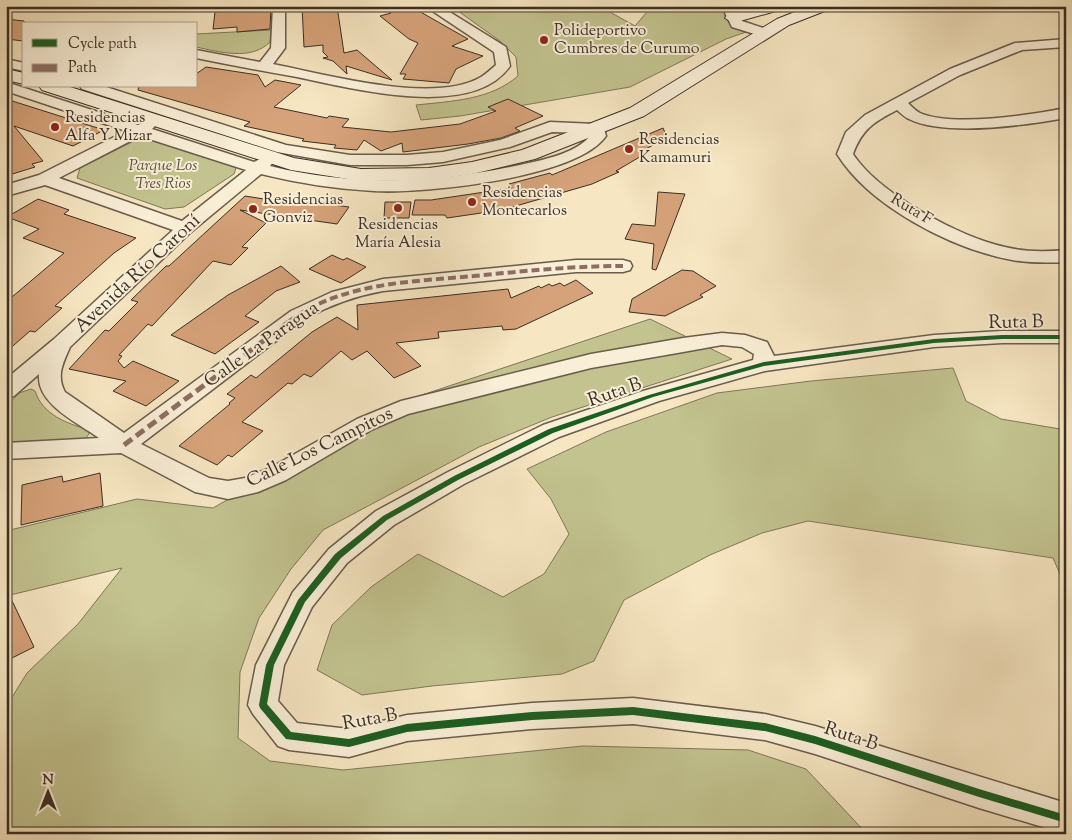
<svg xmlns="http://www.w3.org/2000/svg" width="1072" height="840" font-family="'Sorts Mill Goudy',serif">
  <rect width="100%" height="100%" fill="#f6e6c1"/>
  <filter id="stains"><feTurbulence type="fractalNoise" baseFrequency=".004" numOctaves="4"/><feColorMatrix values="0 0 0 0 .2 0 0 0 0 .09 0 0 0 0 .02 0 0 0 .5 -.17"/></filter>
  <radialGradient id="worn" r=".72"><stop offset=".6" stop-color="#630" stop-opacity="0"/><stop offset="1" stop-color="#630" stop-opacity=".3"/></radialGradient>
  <g fill="#c2c38f" stroke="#7e785a">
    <path d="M451,6H599L635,26L652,6H748L742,11C741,19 744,24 749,31L726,39L630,87L460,116L421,120L416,105C453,101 490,100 518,76L516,57L500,41Z"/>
    <path d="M271,30L270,42C251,61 220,52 196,47V34Z"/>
    <polygon points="152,138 237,165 234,174 184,207 165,209 77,178 80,168 138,139"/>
    <polygon points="650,319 732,359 552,417 479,447 323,530 291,569 259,618 240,672 238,738 270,761 343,770 583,746 748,750 806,769 867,834 6,834 6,707 27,673 78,624 122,568 6,596 6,531 137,499 213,508 395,404"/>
    <polygon points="953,368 966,401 1001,419 1066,430 1066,588 1053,558 808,521 762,533 710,555 624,600 594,661 562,674 432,686 362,695 317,670 332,625 371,587 418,554 503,597 544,574 569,534 551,499 527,469 606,432 717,393 811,381"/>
    <path d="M31,389L35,391C43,415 66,423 89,430V434L86,438L78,440L6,442V407L19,393Z"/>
  </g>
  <g fill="#d6a279" stroke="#3b2e25">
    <polygon points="235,6 271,6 270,29 237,32 237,27 213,29 215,12 237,10"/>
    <polygon points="302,6 337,6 344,53 357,50 392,80 346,66 347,74 333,61 323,58 328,57 323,52 323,45 304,47"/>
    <polygon points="384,6 410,6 468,39 452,46 483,56 456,69 449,83 403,79 406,74 400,74 418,43 409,39 380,16 391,13"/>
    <polygon points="6,19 24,21 24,41 6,39"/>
    <polygon points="206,67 258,75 265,87 275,80 301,85 274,107 327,118 329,116 349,119 342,127 391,132 460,124 496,111 488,107 508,99 543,116 515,128 520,131 501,138 468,144 403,152 402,143 381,151 364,140 357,150 334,148 336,145 302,141 304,139 244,126 250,122 138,90 139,86 196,86 196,74"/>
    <polygon points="6,99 104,130 73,146 14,126 43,161 32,164 35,167 6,176"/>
    <polygon points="663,128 667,137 639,153 643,155 616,171 619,172 592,184 502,210 447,218 445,215 412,215 415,200 431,200 512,188 509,184 550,173 552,175"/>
    <polygon points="658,192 685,194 656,270 652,269 654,244 625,239 632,224 655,226"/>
    <polygon points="245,196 302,205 305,201 349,207 337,224 240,210 266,223 242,247 248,248 231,265 213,261 152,326 148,324 119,355 122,356 118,361 124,368 133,361 179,381 146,406 113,391 126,381 69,369 105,330 109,331 138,302 131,300 166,266 169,266"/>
    <polygon points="38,199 69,210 64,214 136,238 114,253 55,306 62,308 35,332 30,331 6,352 6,296 12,297 64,253 23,238 39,229 7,217"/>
    <polygon points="385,202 411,202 409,218 384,218"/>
    <polygon points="332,255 343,260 347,258 366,267 341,283 309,269"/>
    <polygon points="281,266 300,282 276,291 245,316 259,322 215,354 171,335 228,295"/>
    <polygon points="682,270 693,271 716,286 700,295 703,297 665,316 629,312 632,299"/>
    <polygon points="576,280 593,293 516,329 503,330 502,326 438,332 439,338 396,343 421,366 394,378 367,351 352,360 341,351 311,377 304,374 292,384 288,383 242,422 263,431 232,457 228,455 217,465 179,446 230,404 229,403 235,398 227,394 251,375 256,378 312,332 337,317 358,330 357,305 508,289 511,298 539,286 541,288 549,284 552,286 560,283 564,286"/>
    <polygon points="100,473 103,506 21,525 22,485 62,476 63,482"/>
    <polygon points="6,588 34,647 6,661"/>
  </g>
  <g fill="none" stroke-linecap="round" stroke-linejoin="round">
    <defs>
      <g id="street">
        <path d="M273,6H285V48L273,64C324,74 434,105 481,77C486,74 491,69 496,65L494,52L425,6H440L506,47L510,66C472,121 351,88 297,77C263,71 230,65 196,58V50L260,62L271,48Z"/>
        <polygon points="728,6 740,6 737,13 742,21 769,30 771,33 764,37 732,27 725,13"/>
        <path d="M1066,39V47L1022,50L960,75L908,103C912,107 916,111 920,113C952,127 1031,115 1066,108V118C1026,125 945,137 909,119C904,117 901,113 897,110C874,122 862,129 853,154C878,193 959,237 1005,247C1025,252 1045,252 1066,250V262C1048,263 1030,263 1012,260C952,249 869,206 837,154L846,132L865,115L950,69L1015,43Z"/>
        <polygon points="6,59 24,63 24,71 6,67"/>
        <path d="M6,82L138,125L147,121L152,123L155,126L152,129L254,162L266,156L274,161L270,166C354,187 436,183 520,165C542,160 575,154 590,136L589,133L552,132L510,147L443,162L407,165H350L277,152L82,89L80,86H103L286,145L350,155H407L443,152L500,140L550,122L596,124L604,129L606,136C577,178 424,194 374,191C335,189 298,183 261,174L191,232L70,347C63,363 56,376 65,392L124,433L291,311L332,292L383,279L576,260H623L630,262L632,266L630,270L623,272H576L383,291C355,296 330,305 305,319L141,444L209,478L228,481L245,478L270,468L357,419L401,401L591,354L683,338L722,333L745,335L767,342L774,356L934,335L1002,331H1066V343H1002L934,347L765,371L659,401L559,437L464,484L394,525L347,563L312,607L284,665L278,701L297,723L349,729L407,715L532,703L633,698L765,714L815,726L1066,803V834L979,808L815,754L765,740L633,724L532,729L407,741L349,757L289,750L278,746L253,714L248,705L256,665L293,592L329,549L376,511L448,472L543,425L643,391L753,360L754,354L742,347L722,345L683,352L591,368L408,414L373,429L286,480L258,492L228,499L195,492L121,453L6,459V443L99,438C78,423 36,404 39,374L14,396L6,398V379L54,339L173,230L45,185L6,196V185L39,175L126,131L6,91ZM140,136L246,170L182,221L59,178Z"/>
      </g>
      <g id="secondary">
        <polygon points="759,6 786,6 783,9 733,23 725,18 727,15"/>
        <polygon points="810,6 833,6 830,9 789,25 644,116 535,159 472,174 429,180 361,181 291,170 42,90 39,86 67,86 294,158 361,169 429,168 472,162 522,150 630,108 777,19"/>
        <polygon points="6,69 24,73 24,84 6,80"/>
      </g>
    </defs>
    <use href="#street" stroke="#6a5c4c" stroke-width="3"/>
    <use href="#secondary" stroke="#3b2e25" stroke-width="2"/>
    <use href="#street" fill="#f9efd7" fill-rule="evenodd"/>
    <use href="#secondary" fill="#f9efd7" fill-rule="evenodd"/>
    <path stroke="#8d6e63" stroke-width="4" stroke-dasharray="8 4" stroke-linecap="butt" d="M288,322C342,282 411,282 474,276C524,271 573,266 623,266"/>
    <polyline stroke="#8d6e63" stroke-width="5" stroke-dasharray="10 5" stroke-linecap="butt" points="124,445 290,321"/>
    <defs>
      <polygon id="cycleway" points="1002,335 1066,335 1066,339 1002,339 934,343 764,366 653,397 553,433 458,480 387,520 341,558 305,602 274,665 267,704 291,732 349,739 407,724 532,712 633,707 765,723 815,736 979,789 1066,815 1066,823 979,797 815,744 765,731 633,715 532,720 407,732 349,747 286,739 260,708 259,705 266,665 298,600 335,554 383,516 454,476 549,429 649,395 764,362 934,339"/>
    </defs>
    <use href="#cycleway" stroke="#f9efd7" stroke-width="3"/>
    <use href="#cycleway" fill="#1b5e20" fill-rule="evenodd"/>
  </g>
  <g fill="#8f2418" stroke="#f9efd7" stroke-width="2">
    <circle cx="544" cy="40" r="5"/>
    <circle cx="55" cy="127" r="5"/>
    <circle cx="629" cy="149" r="5"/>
    <circle cx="472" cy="202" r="5"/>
    <circle cx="398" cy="208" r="5"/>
    <circle cx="253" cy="209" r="5"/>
  </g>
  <g text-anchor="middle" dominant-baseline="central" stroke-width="4" stroke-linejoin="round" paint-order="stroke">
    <g font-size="16" fill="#3b2e25" stroke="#f9efd7" text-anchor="start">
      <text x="554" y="31">Polideportivo<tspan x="554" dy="18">Cumbres de Curumo</tspan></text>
      <text x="65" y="118">Residencias<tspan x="65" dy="18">Alfa Y Mizar</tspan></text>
      <text x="639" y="140">Residencias<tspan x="639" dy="18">Kamamuri</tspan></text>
      <text x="482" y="193">Residencias<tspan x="482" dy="18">Montecarlos</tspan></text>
      <text x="263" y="200">Residencias<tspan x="263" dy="18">Gonviz</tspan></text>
      <text x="398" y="225" text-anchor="middle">Residencias<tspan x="398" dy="18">María Alesia</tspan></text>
    </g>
    <g font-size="16" font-style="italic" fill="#5d5340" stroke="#f9efd7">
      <text x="163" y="166">Parque Los<tspan x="163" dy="18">Tres Rios</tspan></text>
    </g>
    <g font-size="16" fill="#3b2e25" stroke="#f9efd7">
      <text transform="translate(911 210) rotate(31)">Ruta F</text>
    </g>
    <g font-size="19" fill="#3b2e25" stroke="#f9efd7">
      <text transform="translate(138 274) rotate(-43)">Avenida Río Caroní</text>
      <text transform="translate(1016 323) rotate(-1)">Ruta B</text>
      <text transform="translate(262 345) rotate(-35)">Calle La Paragua</text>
      <text transform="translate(615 393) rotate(-19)">Ruta B</text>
      <text transform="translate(320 448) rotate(-26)">Calle Los Campitos</text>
      <text transform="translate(370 720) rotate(-10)">Ruta B</text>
      <text transform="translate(851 737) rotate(18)">Ruta B</text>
    </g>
  </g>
  <rect width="1072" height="840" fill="none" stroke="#f6e6c1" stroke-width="25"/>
  <rect x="8" y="8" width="1057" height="825" fill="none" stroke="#3b2e25" stroke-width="2.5"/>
  <rect x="12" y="12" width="1047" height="815" fill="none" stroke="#3b2e25"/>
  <rect x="22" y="22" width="175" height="65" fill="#f9efd7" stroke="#ada290"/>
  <rect x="32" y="39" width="25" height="8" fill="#1b5e20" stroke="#ada290"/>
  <text x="68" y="48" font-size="15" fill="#3b2e25">Cycle path</text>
  <rect x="32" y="64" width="25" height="8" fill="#8d6e63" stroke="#ada290"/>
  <text x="68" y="72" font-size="15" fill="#3b2e25">Path</text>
  <g transform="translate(48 792)" stroke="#f9efd7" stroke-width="4" paint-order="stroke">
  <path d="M0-4L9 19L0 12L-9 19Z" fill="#3b2e25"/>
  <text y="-8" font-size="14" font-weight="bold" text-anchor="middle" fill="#3b2e25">N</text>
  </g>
  <rect width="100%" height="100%" filter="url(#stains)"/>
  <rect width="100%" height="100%" fill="url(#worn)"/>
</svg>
